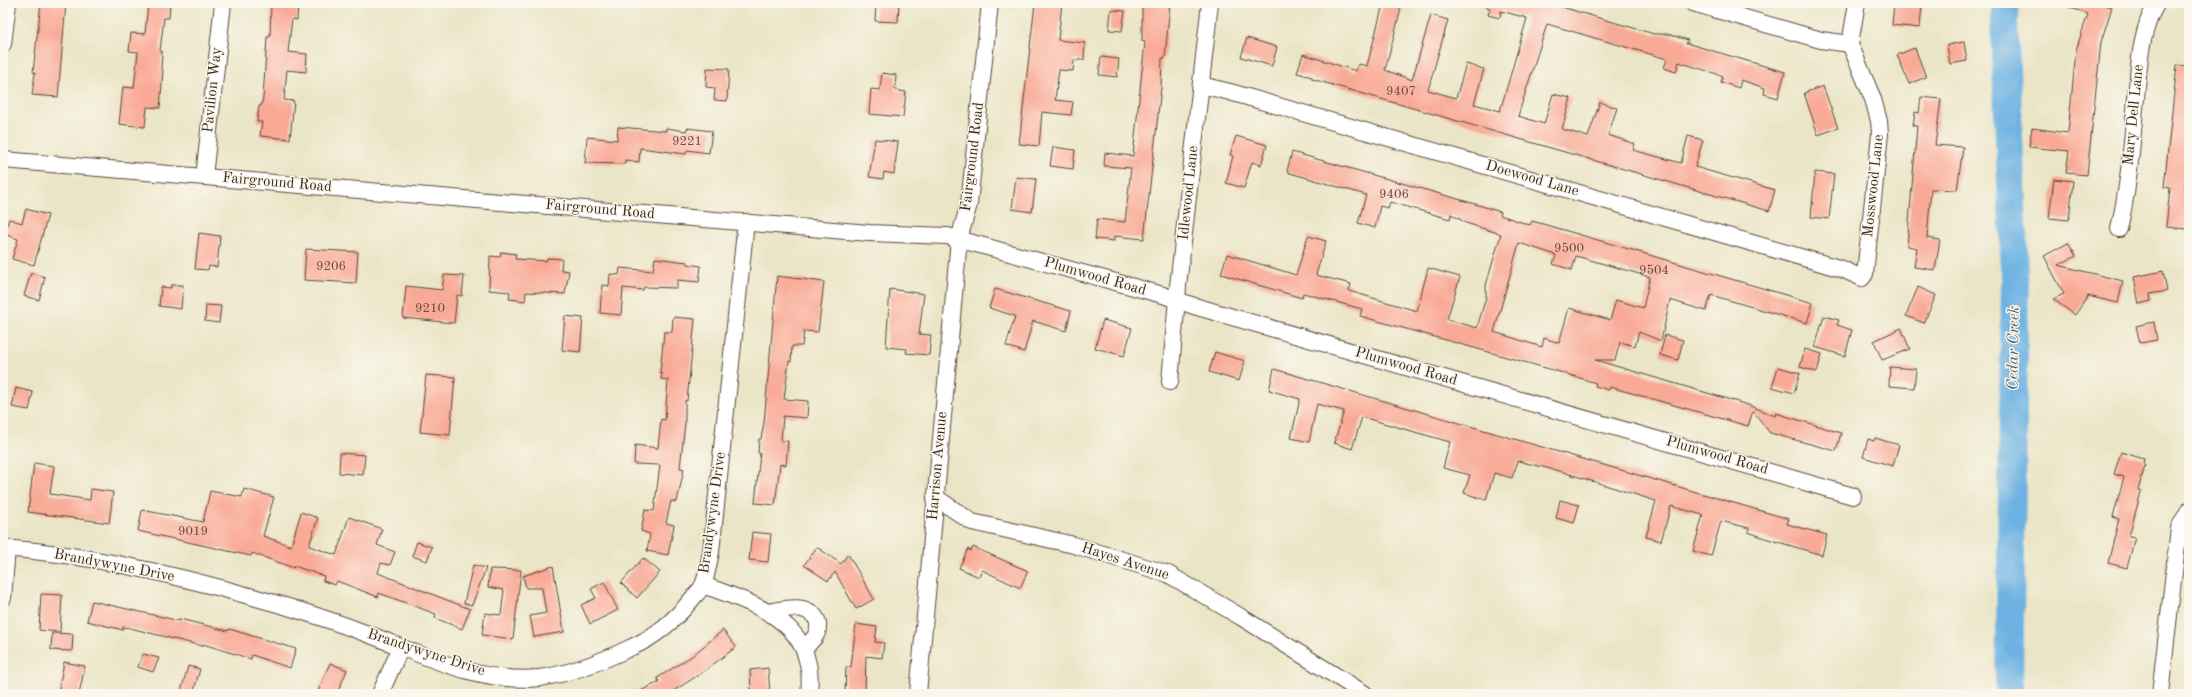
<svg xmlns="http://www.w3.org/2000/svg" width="2192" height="697" font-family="'Old Standard TT',serif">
  <rect width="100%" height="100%" fill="#fbf7ec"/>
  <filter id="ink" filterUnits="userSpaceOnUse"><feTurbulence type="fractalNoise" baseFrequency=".025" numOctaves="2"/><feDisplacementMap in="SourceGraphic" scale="8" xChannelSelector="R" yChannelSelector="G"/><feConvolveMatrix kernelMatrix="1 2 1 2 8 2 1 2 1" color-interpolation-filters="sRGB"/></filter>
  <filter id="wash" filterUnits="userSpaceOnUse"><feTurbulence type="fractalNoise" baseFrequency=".012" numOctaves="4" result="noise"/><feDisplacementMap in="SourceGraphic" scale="16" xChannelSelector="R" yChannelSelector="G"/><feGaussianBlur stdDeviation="0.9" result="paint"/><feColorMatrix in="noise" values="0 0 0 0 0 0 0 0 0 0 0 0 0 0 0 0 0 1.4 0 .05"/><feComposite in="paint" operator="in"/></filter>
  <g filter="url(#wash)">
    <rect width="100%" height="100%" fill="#ebe5c7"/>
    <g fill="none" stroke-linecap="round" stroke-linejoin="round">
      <polyline stroke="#6db2e3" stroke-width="28" points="2006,3 2004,21 2015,274 2009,694"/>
    </g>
    <g id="blocks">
      <g fill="#f9aa97" fill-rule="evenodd">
        <polygon points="41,3 66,3 58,97 32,95 35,73 33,72"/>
        <polygon points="148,3 170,3 169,18 164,18 160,51 162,52 161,70 163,70 160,108 147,107 145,127 119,124 123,87 134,88 138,52 129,51 131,33 145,34"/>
        <polygon points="271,3 298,3 297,20 292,19 288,52 307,54 306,72 287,70 284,100 294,101 290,139 260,136 262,122 257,122 259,106 261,106 263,98 267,37 270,37"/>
        <polygon points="876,3 899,3 898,22 875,21"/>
        <polygon points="1035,3 1062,3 1058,40 1085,43 1084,60 1074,60 1073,71 1059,70 1055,100 1073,102 1071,115 1042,112 1039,146 1019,144"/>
        <polygon points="1142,3 1170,3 1165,58 1162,58 1161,88 1144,239 1114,236 1114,241 1095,239 1097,219 1125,222 1131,168 1104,166 1105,153 1133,156 1145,42 1142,41"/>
        <polygon points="1487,3 1548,3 1654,34 1667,34 1688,40 1686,43 1785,72 1778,98 1764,94 1765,88 1741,80 1739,88 1721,82 1723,76 1679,62 1676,72 1664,68 1667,59 1547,24 1518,116 1544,124 1553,94 1571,98 1562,129 1588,137 1600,102 1617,108 1608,135 1635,144 1633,150 1681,163 1688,136 1703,140 1695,167 1775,190 1769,211 1312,79 1312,77 1297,73 1303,54 1356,71 1358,64 1367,66 1383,4 1401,9 1385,70 1412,80 1431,15 1448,20 1428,90 1456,98 1466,64 1484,69 1474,104 1500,111 1527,18 1501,11 1500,18 1488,15 1490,8 1486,7"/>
        <polygon points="1894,3 1922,3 1920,28 1892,25"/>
        <polygon points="2063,3 2099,3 2112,7 2101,42 2087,175 2066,173 2069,151 2029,147 2032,128 2068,133 2076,50 2088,14 2063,5"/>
        <polygon points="1111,10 1125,11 1122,31 1109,30"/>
        <polygon points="1247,38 1277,47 1272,66 1241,57"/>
        <polygon points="1964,42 1967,61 1950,64 1947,45"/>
        <polygon points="1915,48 1926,77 1909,84 1897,55"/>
        <polygon points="1101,57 1119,59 1117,77 1099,75"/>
        <polygon points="2177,65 2189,66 2189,142 2184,196 2189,197 2189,228 2187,229 2166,227 2170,188 2164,187"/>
        <polygon points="707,68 729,69 727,101 714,100 715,88 706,87"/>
        <polygon points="882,73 896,75 895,90 906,92 903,117 869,114 871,89 880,90"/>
        <polygon points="1823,86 1838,128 1818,135 1804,93"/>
        <polygon points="1921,97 1941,99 1935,145 1963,147 1957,190 1931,189 1927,238 1940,240 1935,270 1914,267 1917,248 1907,246 1917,126 1913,126 1915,112 1919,113"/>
        <polygon points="618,127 666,131 666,128 686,131 687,128 712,131 709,153 687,150 686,154 640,148 639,162 625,160 625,164 585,163 587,137 617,140"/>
        <polygon points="1236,136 1267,145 1261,165 1252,162 1244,188 1226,183 1233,156 1230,155"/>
        <polygon points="875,139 898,142 894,174 884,172 883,179 869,177"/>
        <polygon points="1053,147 1075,150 1073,169 1050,166"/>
        <path d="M1292,152L1472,203L1501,212L1500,215L1530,225L1532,221L1550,226L1813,303L1807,323L1711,295L1706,311L1670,300L1661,341L1639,332L1635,346L1620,342L1615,360H1595L1748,405L1775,416L1776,413L1841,433L1836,451L1770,433L1753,411L1748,426L1610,387L1609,390L1595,386L1596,383L1560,372L1360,316L1362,309L1303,293L1302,298L1221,274L1227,254L1296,275L1308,236L1326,241L1316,275L1351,284L1349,291L1417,311L1428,268L1460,277L1447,319L1477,328L1486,297V285L1501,234L1466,223L1451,214L1450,219L1390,202L1388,208L1380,206L1375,228L1358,223L1366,195L1290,173L1287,171ZM1519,243L1556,255L1553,264L1572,270L1576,256L1650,277L1643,308L1616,300L1610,320L1569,308L1559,343L1544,338L1542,347L1494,332Z"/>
        <polygon points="1815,172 1834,174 1829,219 1811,217"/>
        <polygon points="1016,177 1036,179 1032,212 1012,209"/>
        <polygon points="2054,179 2073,181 2069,220 2049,218"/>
        <polygon points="26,209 48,215 34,265 12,259 18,239 4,234 9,219 22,223"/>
        <polygon points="199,233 220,236 217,267 209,266 208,270 195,269"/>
        <polygon points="2068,243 2076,256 2058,265 2123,281 2118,303 2088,296 2075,315 2053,299 2064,294 2044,256"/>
        <polygon points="306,249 358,252 356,283 304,280"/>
        <polygon points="501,252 516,254 515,259 546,261 547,258 562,259 561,270 569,271 565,294 526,292 525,301 509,299 510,292 489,290 490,256 500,257"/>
        <polygon points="655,258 687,262 687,264 701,266 699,282 677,280 677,288 644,287 643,290 623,288 621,315 600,313 602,285 609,286 610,274 619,275 620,268 653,271"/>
        <polygon points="2163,271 2167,291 2150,294 2151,301 2139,304 2134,277"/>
        <polygon points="31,273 45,277 39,300 24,296"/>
        <polygon points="444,275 464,276 462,296 457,295 454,323 403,318 406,286 442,290"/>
        <polygon points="777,276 824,282 818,332 804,331 802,346 792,346 791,362 789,361 784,399 808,401 807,418 783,416 781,441 788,441 786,465 780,464 775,505 755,503 760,453 758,453 759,439 761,439 764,422"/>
        <polygon points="171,285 183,285 181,309 159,306 161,287 171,288"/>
        <polygon points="1918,287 1936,295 1924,323 1906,316"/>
        <polygon points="890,289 924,294 919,334 931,335 929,355 906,353 907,349 886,347"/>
        <polygon points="995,289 1071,311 1066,331 1033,321 1024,352 1006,346 1015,316 989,308"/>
        <polygon points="206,305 221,306 219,323 205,321"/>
        <polygon points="565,316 583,318 580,352 562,350"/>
        <polygon points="1824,316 1839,320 1837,325 1852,330 1845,356 1815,347"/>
        <polygon points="673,317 695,319 687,401 685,400 685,423 680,468 684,469 677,502 671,501 666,523 674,525 668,555 647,551 650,534 641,531 645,510 654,511 660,465 634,464 635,445 658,448 661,419 665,420 668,380 661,379 662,373 660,373 664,332 672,332"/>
        <polygon points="1103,320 1132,328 1124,356 1095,348"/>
        <polygon points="2154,322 2157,340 2140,343 2136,326"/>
        <polygon points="1901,328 1910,349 1882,360 1874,341"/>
        <polygon points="1665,335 1683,340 1678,360 1660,355"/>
        <polygon points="1805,349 1822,354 1817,372 1800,367"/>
        <polygon points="1215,352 1245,361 1239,381 1209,372"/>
        <polygon points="1778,367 1800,373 1794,393 1772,387"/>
        <polygon points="1890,367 1916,369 1914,388 1889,386"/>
        <polygon points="1274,369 1789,519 1787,524 1827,535 1822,555 1768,539 1748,532 1749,528 1721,521 1711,556 1693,551 1703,515 1671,506 1661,541 1646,537 1656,501 1563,472 1518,461 1512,478 1494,473 1486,500 1464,493 1470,475 1443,468 1450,442 1362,417 1352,449 1334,443 1344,411 1317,404 1309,442 1291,438 1300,399 1269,390"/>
        <polygon points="426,375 455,377 450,435 420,432"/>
        <polygon points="16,388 33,392 29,410 12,407"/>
        <polygon points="1875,438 1899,445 1893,466 1863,457 1868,439 1874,441"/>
        <polygon points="2121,452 2144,459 2143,464 2145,465 2138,491 2141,492 2129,536 2135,537 2127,568 2108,563 2119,519 2113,517 2124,477 2114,474"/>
        <polygon points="340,453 365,455 363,475 339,473"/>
        <polygon points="34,463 54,466 50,494 90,500 91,489 113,492 109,523 28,512"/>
        <polygon points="244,489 274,497 263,536 291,546 301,512 318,518 309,546 336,555 349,517 382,529 377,545 395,552 390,565 381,563 378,573 470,609 462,629 435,618 436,614 379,593 378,597 337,581 335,585 323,581 324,576 294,566 294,568 252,553 251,556 138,531 142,510 203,522 210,491 242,497"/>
        <polygon points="1560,500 1579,505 1574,523 1556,518"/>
        <polygon points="752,532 771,534 768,562 749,560"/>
        <polygon points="417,542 432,547 427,561 412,556"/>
        <polygon points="817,547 841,564 848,554 874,599 856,609 835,572 828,581 804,565"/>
        <polygon points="973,547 1028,571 1020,588 982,570 979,577 959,568 968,549 971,551"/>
        <polygon points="643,558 660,572 637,598 621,583"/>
        <polygon points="473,565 486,568 472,605 464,603"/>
        <polygon points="553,566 564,632 534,637 530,616 546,613 542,588 526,588 523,576"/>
        <polygon points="490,569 521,570 513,639 482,635 485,613 501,615 504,590 488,587"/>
        <polygon points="604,582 618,610 590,624 581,605 596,598 591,589"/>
        <polygon points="41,594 62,595 60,632 39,630"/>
        <polygon points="92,601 180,621 180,619 228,631 229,629 296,649 290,668 252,655 251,659 203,644 202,646 130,628 123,627 123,630 87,621"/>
        <polygon points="856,624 877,627 875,642 884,643 882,658 866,656 865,694 845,694 846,667 851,667"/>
        <polygon points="723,630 736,647 703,672 669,694 634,694 659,682 657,678 692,656"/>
        <polygon points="52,633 73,634 72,651 51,650"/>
        <polygon points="143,654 159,658 153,672 138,667"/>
        <polygon points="64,662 85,666 79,694 58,694"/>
        <polygon points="330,663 347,670 337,694 317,694"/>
        <polygon points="188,666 200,669 193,694 181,691"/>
        <polygon points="768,668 770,694 751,694 750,670"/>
      </g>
    </g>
  </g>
  <g filter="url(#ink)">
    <use href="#blocks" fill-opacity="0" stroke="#554637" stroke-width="1"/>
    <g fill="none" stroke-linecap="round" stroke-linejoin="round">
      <defs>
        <g id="street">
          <polyline points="1693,3 1821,40 1850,44"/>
          <polyline points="3,44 8,3"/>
          <polyline points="1201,85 1230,92 1842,269 1862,278 1865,274 1880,134 1879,121 1873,99 1850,44 1857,3"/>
          <polyline points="3,160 869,233 947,236 1163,295 1194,306 1853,496"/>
          <polyline points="204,177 223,3"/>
          <path d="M2119,229C2129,186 2132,142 2136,98C2139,67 2140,30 2157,3"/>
          <polyline points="1170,382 1178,286 1210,3"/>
          <polyline points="935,497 972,522 1074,545 1168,574 1241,617 1365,694"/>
          <path d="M3,548C83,554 176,575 253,597C294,608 334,621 373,636C425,656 481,684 539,678C571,674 603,661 632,647C657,636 675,620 692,599C696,594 702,589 704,583C707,573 709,562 711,552L746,222"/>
          <path d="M703,585C741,599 797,615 807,660C810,670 810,684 809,694"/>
          <polyline points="3,598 7,548"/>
          <path d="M768,612C783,609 808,602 817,620C819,624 818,631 816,635C813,640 808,644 804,649"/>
          <polyline points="380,694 401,647"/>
          <polyline points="918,694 959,239 969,204 990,3"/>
          <polyline points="2160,694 2179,528 2189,510"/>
        </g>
      </defs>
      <use href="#street" stroke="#554637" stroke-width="18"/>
      <use href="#street" stroke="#fff" stroke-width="16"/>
    </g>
  </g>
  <g text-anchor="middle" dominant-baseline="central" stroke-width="3" stroke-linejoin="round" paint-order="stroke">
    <g font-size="13" fill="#6a4a3c">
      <text x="1401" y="91">9407</text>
      <text x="687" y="141">9221</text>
      <text x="1394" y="194">9406</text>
      <text x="1569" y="248">9500</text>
      <text x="331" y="266">9206</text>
      <text x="1654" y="270">9504</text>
      <text x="430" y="308">9210</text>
      <text x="193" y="531">9019</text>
    </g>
    <g font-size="15" fill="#3b2a1e" stroke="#fbf7ec">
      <text transform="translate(213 90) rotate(-84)">Pavilion Way</text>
      <text transform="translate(2134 115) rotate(-84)">Mary Dell Lane</text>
      <text transform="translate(973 157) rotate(-83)">Fairground Road</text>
      <text transform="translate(1532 179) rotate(16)">Doewood Lane</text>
      <text transform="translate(277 183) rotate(5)">Fairground Road</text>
      <text transform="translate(1874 186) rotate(-84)">Mosswood Lane</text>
      <text transform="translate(1189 193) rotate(-84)">Idlewood Lane</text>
      <text transform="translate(600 210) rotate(5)">Fairground Road</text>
      <text transform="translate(1095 277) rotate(16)">Plumwood Road</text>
      <text transform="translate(1406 367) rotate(16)">Plumwood Road</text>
      <text transform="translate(1717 456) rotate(16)">Plumwood Road</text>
      <text transform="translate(938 466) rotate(-85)">Harrison Avenue</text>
      <text transform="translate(713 513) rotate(-82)">Brandywyne Drive</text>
      <text transform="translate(1125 562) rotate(18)">Hayes Avenue</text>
      <text transform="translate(114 566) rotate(11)">Brandywyne Drive</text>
      <text transform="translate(426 653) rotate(18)">Brandywyne Drive</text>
    </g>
    <g font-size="16" font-style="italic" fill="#4c5a63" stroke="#fbf7ec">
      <text transform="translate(2014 348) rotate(-89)">Cedar Creek</text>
    </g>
  </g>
  <rect width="2192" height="697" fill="none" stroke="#fbf7ec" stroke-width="16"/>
</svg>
